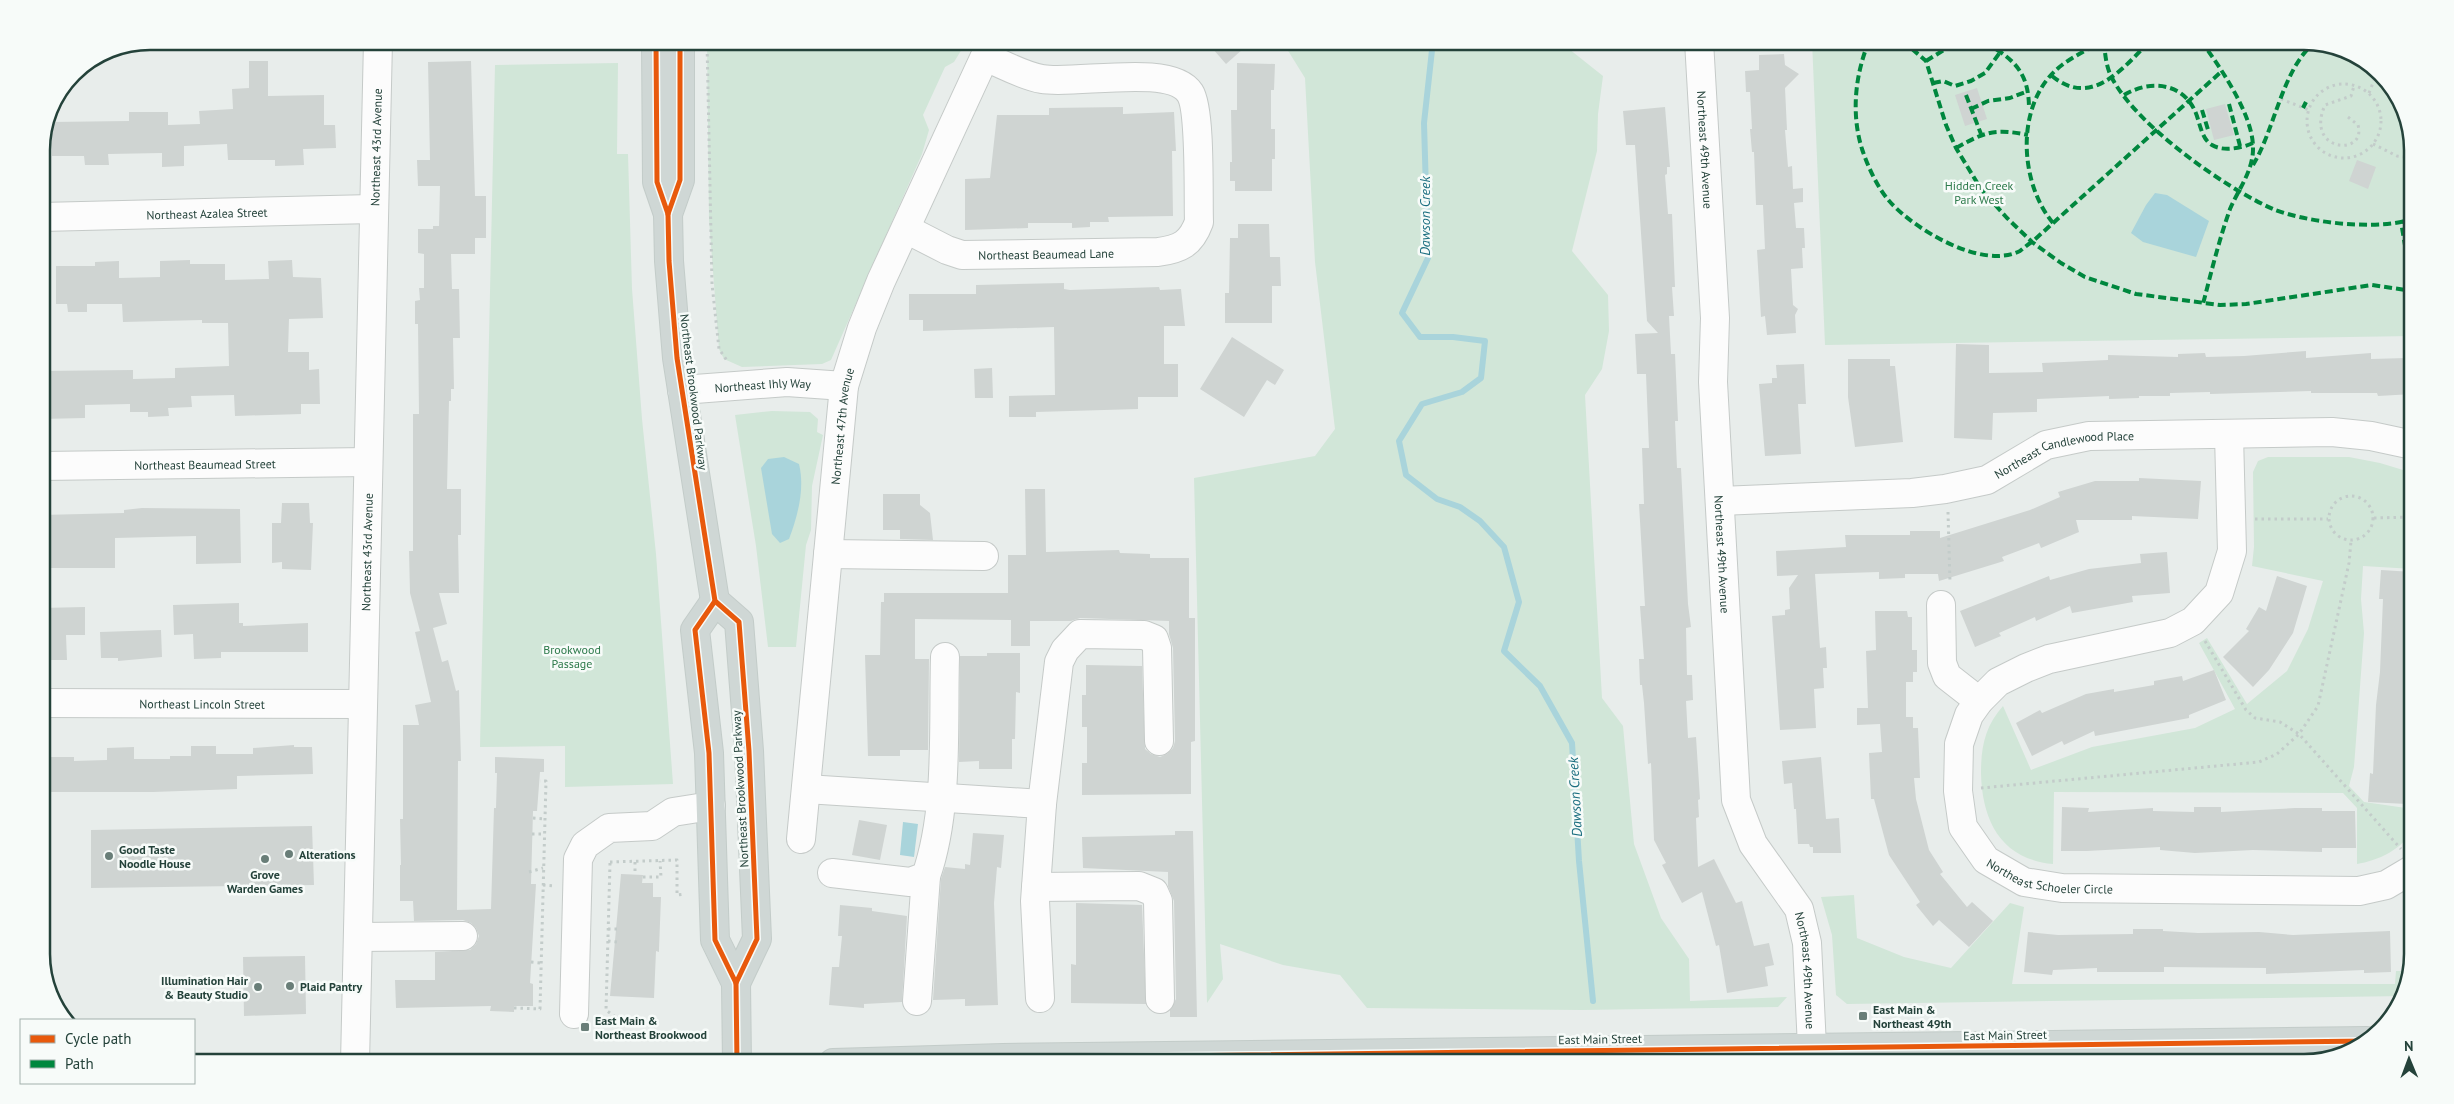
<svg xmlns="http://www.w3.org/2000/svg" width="2454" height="1104" font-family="'PT Sans',sans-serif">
  <rect width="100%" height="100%" fill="#e8edeb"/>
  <g fill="#d1e6d8">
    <polygon points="707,41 967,41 954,62 945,67 923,115 929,130 922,154 831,360 822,364 742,367 724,359 719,349 709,219"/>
    <polygon points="1282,41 1559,41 1603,76 1598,114 1597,151 1572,251 1608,295 1609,331 1602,369 1585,395 1602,698 1623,726 1634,844 1661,918 1689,959 1690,1001 1787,997 1778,1007 1582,1010 1367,1008 1340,975 1283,965 1220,944 1223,979 1207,1003 1194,478 1315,456 1335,429 1315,262 1305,78"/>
    <polygon points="1812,41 2304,41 2346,50 2394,90 2413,144 2413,336 1825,345"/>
    <polygon points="618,63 617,154 628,154 632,289 642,419 656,554 673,784 565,787 565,746 480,747 495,65"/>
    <polygon points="772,411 810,412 818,419 817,432 823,435 812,486 811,530 806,545 796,647 768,647 756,546 735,415"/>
    <path d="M2268,457H2349L2380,463L2413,473V569L2363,566L2361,599L2364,633L2354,767L2349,786L2364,802L2413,809C2413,815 2414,823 2412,829C2404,849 2377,861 2357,864V808L2343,793L2054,792L2053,864C2001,859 1982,821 1981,773C1981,747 1985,726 2003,706L2031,770L2092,747L2195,728L2235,709L2199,643L2207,638L2247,704L2287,671L2308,629L2323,581L2252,566L2254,547L2253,472L2258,461Z"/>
    <polygon points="1854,895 1857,938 1904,957 1951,968 2010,903 2024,907 2012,984 2395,984 2396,971 2409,971 2404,996 1847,1004 1836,995 1832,935 1821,897"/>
  </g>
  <g fill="#a9d4db">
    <polygon points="2155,193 2167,195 2209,221 2196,257 2143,242 2131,233 2146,205"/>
    <path d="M784,457L799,464C805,489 798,515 789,539L780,543L772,534L761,468L768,459Z"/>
    <polygon points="903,822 918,824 914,857 900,855"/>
  </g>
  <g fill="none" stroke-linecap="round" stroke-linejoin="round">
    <polyline stroke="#a9d4db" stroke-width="6" points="1433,41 1424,123 1428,258 1402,313 1420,337 1453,337 1485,341 1481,378 1462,392 1422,404 1399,441 1406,475 1437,499 1460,507 1480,521 1504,547 1519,602 1504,651 1540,686 1572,743 1579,861 1593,1001"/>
  </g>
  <g fill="#cfd4d2">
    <polygon points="1206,41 1252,41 1226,64"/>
    <polygon points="1784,54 1785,65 1799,74 1785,88 1787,130 1785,130 1788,167 1792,166 1793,189 1803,188 1803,202 1794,203 1796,228 1804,228 1805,248 1802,248 1803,268 1791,269 1793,305 1798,309 1795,315 1796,333 1767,335 1765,316 1761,317 1757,250 1765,249 1763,205 1756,205 1754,152 1752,152 1750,129 1752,129 1750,92 1746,92 1745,71 1759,70 1759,55"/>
    <polygon points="249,61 268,61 268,96 324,95 324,125 335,125 336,148 303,149 304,165 275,166 275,160 228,160 227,144 184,146 184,166 162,167 162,153 108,154 109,165 85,165 84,156 52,156 51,122 129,121 129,112 168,112 168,125 200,124 199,111 233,109 232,89 249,88"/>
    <polygon points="471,61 475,196 486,196 486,238 475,238 475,254 451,254 452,289 459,289 460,338 453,338 454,389 451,389 451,401 449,401 447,489 461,489 461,535 458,535 459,593 439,593 447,624 433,628 442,662 448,660 456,691 459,690 461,761 458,761 457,910 491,909 494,808 496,808 497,773 495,773 495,757 544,759 544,772 540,772 537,811 533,811 531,884 536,884 530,983 533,984 533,1006 514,1006 514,1012 490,1011 491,1006 396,1008 395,980 435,980 435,952 470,950 476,944 479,936 476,928 471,923 463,920 414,921 413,901 400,901 400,865 401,865 400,819 403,819 403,725 419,725 415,705 431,702 415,632 420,631 410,593 409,551 413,551 413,414 419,414 418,324 415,324 415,301 420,300 419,288 424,288 424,254 418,253 418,229 433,229 433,226 439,226 440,186 418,186 417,160 430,160 428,62"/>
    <polygon points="1237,63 1275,64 1274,90 1271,90 1271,129 1275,129 1275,159 1272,159 1272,191 1235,191 1235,181 1230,181 1230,162 1232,162 1231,110 1237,110"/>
    <polygon points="1977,88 1987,119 1965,126 1955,95"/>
    <polygon points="2225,104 2234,135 2214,140 2206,109"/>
    <polygon points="1123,107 1123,114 1174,112 1176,151 1172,151 1173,216 1108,217 1109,222 1090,222 1090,227 1072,228 1072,223 1028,223 1028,228 965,230 965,179 990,178 997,115 1049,115 1049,108"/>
    <polygon points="1665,107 1670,167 1667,167 1667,174 1665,175 1668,214 1672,214 1675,287 1672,287 1674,316 1669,316 1671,354 1675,354 1678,421 1675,421 1677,468 1681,468 1688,604 1691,627 1686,628 1687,675 1692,675 1693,700 1686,701 1688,738 1696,737 1700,799 1698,800 1699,817 1696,818 1698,867 1714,859 1736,903 1742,901 1754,946 1769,943 1774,965 1765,967 1768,986 1727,993 1719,945 1716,946 1702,892 1682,903 1662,865 1666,863 1654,840 1651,763 1648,764 1644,703 1642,685 1640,685 1639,659 1644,659 1640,606 1645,606 1639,504 1644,504 1642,448 1649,448 1646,374 1637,374 1635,334 1658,333 1647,321 1635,145 1626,145 1623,111"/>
    <polygon points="2357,160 2376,167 2368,189 2349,181"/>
    <polygon points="1238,224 1269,224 1270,257 1280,257 1281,286 1272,286 1272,323 1225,323 1225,293 1229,293 1230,238 1238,238"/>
    <polygon points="190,260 190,264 225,264 225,280 269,279 268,261 292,260 293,277 321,278 323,318 289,319 288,352 309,352 309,370 319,369 320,404 301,404 301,414 235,416 234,395 191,396 192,407 168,408 169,416 148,417 148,412 130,412 130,404 85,405 85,418 41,419 41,371 133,370 133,379 175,378 175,368 229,366 228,323 202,323 202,320 123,322 122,304 87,304 87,312 68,312 67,304 56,304 56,266 95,266 95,262 119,261 119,278 160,277 160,261"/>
    <polygon points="1064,283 1064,289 1070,290 1159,287 1160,290 1181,289 1185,326 1164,326 1164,364 1178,364 1178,397 1138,397 1138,409 1036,412 1036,417 1009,417 1009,396 1055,395 1054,327 923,331 923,320 909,320 909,294 976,294 976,285"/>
    <polygon points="1232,337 1284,370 1275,385 1267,380 1244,417 1200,389"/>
    <polygon points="1956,344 1989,345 1989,373 2043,372 2042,363 2108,360 2108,355 2178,357 2178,354 2205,353 2206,357 2244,356 2306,351 2306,358 2371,353 2371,359 2406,358 2406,364 2413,364 2413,394 2378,396 2377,393 2311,393 2311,391 2210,394 2210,392 2170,393 2170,396 2139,396 2139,398 2109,399 2109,396 2037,399 2037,412 1993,413 1992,440 1954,438"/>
    <polygon points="1848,359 1890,359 1890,366 1895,366 1903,442 1855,447 1848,397"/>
    <polygon points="1804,364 1806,404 1798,404 1801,454 1765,456 1759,384 1772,383 1772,378 1777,378 1776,365"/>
    <polygon points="992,368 993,398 975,398 974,369"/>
    <polygon points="2139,478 2201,481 2198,519 2132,516 2132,520 2076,520 2079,532 2041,548 2039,543 2002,557 2004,561 1939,581 1938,574 1905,574 1905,578 1879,579 1879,572 1815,574 1820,648 1826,647 1827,668 1823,668 1824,688 1814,689 1816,728 1780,730 1772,616 1785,615 1785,610 1790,609 1789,588 1798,575 1777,576 1776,551 1846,547 1845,535 1910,535 1910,531 1940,531 1940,538 2030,510 2060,497 2058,492 2095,481 2139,481"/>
    <polygon points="1025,489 1045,489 1046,552 1119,550 1120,553 1150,554 1150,558 1189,558 1189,618 1195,618 1195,741 1191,742 1191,794 1082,795 1082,763 1087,763 1087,727 1082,727 1082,695 1086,695 1086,665 1142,666 1145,749 1151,754 1160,757 1167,754 1173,748 1175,741 1173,648 1169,634 1169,621 1080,618 1071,621 1030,621 1030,646 1011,646 1011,620 915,619 915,659 929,659 928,750 900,750 900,756 868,756 865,655 880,655 881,602 884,602 884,593 1008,593 1008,555 1026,555"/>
    <polygon points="883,494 920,494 920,505 930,513 933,540 900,539 900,530 883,530"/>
    <polygon points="282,503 309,503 310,523 313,523 311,570 282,569 282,562 272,563 272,523 281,523"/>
    <polygon points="142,508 240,509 241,563 196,564 196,536 115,538 115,568 41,568 41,515 124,513 124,510"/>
    <polygon points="2167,552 2170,593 2132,596 2133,602 2072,613 2070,606 2036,621 2035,617 1999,633 2001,636 1975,647 1960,611 2049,576 2050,580 2089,569 2141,563 2140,554"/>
    <polygon points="2381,570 2413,572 2413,770 2409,769 2407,804 2368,802 2370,773 2373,774 2376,705 2380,672 2383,599 2379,599"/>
    <polygon points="2277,576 2307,586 2293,633 2269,670 2253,687 2223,657 2249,631 2246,629 2259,607 2266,611"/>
    <polygon points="239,603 239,623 243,623 243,626 308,623 308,652 221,652 221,658 194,659 193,634 174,635 173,605"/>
    <polygon points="85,607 85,635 66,635 67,660 42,660 41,608"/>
    <polygon points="1875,611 1907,611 1908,617 1912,617 1912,650 1917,650 1917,672 1913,672 1913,682 1906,682 1906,717 1913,717 1913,728 1918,728 1920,778 1914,778 1916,799 1929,850 1943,872 1940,874 1967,907 1972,902 1993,921 1969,947 1939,920 1933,926 1916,905 1920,902 1889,855 1874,799 1871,799 1869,753 1882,752 1880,724 1857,725 1857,708 1868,708 1866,651 1876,650"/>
    <polygon points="161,630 162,657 118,661 118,658 101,658 100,632"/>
    <polygon points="987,653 1020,653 1020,693 1016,692 1015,739 1012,739 1012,769 979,769 979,761 959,762 960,656 987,656"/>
    <polygon points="2214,670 2226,700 2189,715 2189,718 2095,736 2094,731 2064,745 2062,741 2032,756 2016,723 2040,710 2042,713 2086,694 2114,689 2114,692 2154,685 2154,681 2182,676 2183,681"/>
    <polygon points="294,745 294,747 312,747 313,774 237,776 237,789 153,792 42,792 42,757 74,757 74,761 107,760 107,748 134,747 134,759 170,759 170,756 191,756 191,746 216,746 216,754 253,754 253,748"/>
    <polygon points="1821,757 1826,819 1839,818 1841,853 1813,853 1813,847 1810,847 1809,844 1798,844 1796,809 1794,809 1792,783 1784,784 1782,761"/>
    <polygon points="2062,807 2089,808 2088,812 2153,808 2153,811 2194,812 2194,807 2221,807 2221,812 2295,808 2322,808 2322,811 2355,811 2356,848 2322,848 2322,852 2253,850 2195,853 2160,850 2160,847 2087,851 2061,851"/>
    <polygon points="859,820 887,825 880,860 852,855"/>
    <polygon points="312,826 314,885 91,888 91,830"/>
    <polygon points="1175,831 1193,831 1197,1017 1170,1017 1170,1010 1176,999 1174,901 1168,886 1168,872 1083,868 1082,837 1175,835"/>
    <polygon points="973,833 1004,835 1001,868 997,867 994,903 998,1005 965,1006 965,999 933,1000 941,879 945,867 965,869 965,864 970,865"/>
    <polygon points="621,874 643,875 642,883 653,883 653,897 661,897 659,949 659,952 656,951 654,998 610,996"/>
    <polygon points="1076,903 1142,905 1146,1004 1071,1003 1071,964 1076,965"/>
    <polygon points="840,905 872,908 872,911 907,916 902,1002 864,1004 864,1008 829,1005 832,967 839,967 842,936 838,936"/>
    <polygon points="2133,929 2163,929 2163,931 2198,933 2259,932 2293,935 2390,931 2391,972 2364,973 2364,970 2266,974 2266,968 2164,967 2164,972 2097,972 2097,968 2053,970 2052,975 2024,972 2028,932 2058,935 2133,934"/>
    <polygon points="305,956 306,1014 244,1016 243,957"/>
  </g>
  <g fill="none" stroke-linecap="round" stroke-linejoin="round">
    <defs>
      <g id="minor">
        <path id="s1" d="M1699,41L1715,318L1713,382L1736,800L1753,844L1799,909L1807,943L1812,1047"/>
        <path id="s2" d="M41,217L373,209"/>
        <path id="s3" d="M906,229L947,250L962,255L1158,252C1180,249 1191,244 1199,222C1198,198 1201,110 1190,93C1171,63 1075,85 1042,79C1023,76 1003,64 985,57"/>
        <path id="s4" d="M682,390L787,382L844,386"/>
        <path id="s5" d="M2229,435L2232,551L2219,593L2193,621L2170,633L2049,659L2026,668L1998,682L1979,701L1969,715L1959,744L1958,791L1963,827L1986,860L2024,882L2062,888L2359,891L2386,885L2413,869"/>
        <path id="s6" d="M41,466L368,462"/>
        <path id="s7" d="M1720,501L1912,493L1945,489L1987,480L2046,445L2089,436L2332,432L2371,436L2413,445"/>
        <polyline points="828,554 984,556"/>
        <polyline points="1941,605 1942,663 1947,676 1979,701"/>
        <path id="s8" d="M41,703L363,704"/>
        <polyline points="806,789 1042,804 1035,901 1040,998"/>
        <polyline points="1042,804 1059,662 1065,650 1080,634 1144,635 1154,639 1157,648 1159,741"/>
        <path id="s9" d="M801,839L844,386L862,328L881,281L992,41"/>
        <path d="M832,873L910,882L926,876C949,810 943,727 945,657"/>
        <polyline points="1036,887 1139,886 1154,892 1158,901 1160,999"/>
        <polyline points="358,937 463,936"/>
        <polyline points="917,1001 926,876"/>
        <polyline points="574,1014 578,859 585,845 609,828 652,826 673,812 711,806"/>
        <polyline points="2207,1044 2207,1063"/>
        <path id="s10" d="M355,1063L378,41"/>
      </g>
      <g id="major">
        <polyline points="656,41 657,182 668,214 669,261 677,358 715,601 739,622 749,751 757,939 736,983"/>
        <polyline points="668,214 680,180 680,41"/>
        <polyline points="715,601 695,630 709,753 715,940 736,983 737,1063"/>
        <polyline points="833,1063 1003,1058 2367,1041"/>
      </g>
    </defs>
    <use href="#minor" stroke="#c5cac8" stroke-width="30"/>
    <use href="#major" stroke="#c3ccc9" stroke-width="30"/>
    <g stroke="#c3ccca" stroke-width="3" stroke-dasharray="2.5 4" stroke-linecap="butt">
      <polyline points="707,41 712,284 719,349 728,362"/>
      <circle cx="2344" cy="121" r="37"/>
      <polyline points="2369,93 2376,75"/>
      <polyline points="2281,99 2309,110"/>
      <path d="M2348,117L2358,125C2367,157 2304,152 2325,105L2351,96L2354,86"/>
      <polyline points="2373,144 2397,156 2413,158"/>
      <circle cx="2351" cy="518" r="22"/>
      <polyline points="1948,512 1950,583"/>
      <polyline points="2374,518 2413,517"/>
      <polyline points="2255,519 2328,519"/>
      <polyline points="2205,641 2246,710 2255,718 2280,722 2299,734 2401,849"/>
      <polyline points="1981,788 2259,762 2277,754 2299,734 2318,706 2349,563 2351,541"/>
      <polyline points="533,818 545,819"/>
      <polyline points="532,834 544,834"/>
      <polyline points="610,862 677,860 677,895 685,894"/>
      <polyline points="635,862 635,874"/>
      <polyline points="610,863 606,1010 622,1022 623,1029"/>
      <polyline points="529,872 543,868"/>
      <polyline points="643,877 661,877 660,861"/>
      <polyline points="543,885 555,886"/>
      <polyline points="608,929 617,929"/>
      <polyline points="608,941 617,942"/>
      <polyline points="531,962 541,963"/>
      <polyline points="514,1008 540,1009 546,781 540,781"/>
    </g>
    <use href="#minor" stroke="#fcfcfc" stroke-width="28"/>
    <use href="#major" stroke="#cfd7d5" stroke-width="28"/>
    <g stroke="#00873e" stroke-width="4" stroke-dasharray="8 4" stroke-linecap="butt">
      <path d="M1869,41C1855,75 1851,114 1862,149C1868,167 1878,189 1891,203C1916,230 1982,270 2020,251C2024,248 2028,244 2032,242L2222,71"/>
      <polyline points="1903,41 1926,61 1946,125 1956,148 1981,189 2007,218 2032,242 2061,263 2085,277 2136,294 2220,305 2246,304 2372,285 2412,291"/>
      <path d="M2104,41C2105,54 2106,67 2112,78C2136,125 2225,188 2273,209C2305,222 2367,229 2401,222L2413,292"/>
      <path d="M2201,41C2220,67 2252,113 2253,146C2254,170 2239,188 2230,209C2219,240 2211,273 2203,304"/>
      <path d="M1986,43C2015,60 2029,73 2029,109"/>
      <polyline points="1926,61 1947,48 1964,44 2063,41"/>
      <path d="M2052,76C2092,109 2124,67 2150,41"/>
      <polyline points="1933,83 1943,81 1955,86 1971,81 1985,73 2001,51"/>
      <polyline points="1966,95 1981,134"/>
      <path d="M2124,95C2149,80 2182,82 2195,111C2200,122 2201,139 2212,145C2223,152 2242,148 2253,143"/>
      <polyline points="2229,104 2240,146"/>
      <polyline points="2303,108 2306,102"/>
      <polyline points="1971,109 1988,101 2010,98 2028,91"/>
      <polyline points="2202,110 2209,133"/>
      <path d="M1956,148C1985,132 1994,128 2028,135"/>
      <path d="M2253,165C2275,129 2282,70 2314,43"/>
      <polyline points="2401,222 2413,219"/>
      <path d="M2053,223C2018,181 2015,100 2062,65C2074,56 2089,49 2102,41"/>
    </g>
    <defs>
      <g id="cycleway">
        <polyline points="656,41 657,182 668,214 669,261 677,358 715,601 739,622 749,751 757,939 736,983"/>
        <polyline points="668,214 680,180 680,41"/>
        <polyline points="715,601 695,630 709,753 715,940 736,983 737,1063"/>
        <polyline points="833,1063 1003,1058 2367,1041"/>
      </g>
    </defs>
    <use href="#cycleway" stroke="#f7fbf9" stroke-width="8"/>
    <use href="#cycleway" stroke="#e8590c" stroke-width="5"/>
  </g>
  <g fill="#697e78" stroke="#f7fbf9" stroke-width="2">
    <circle cx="289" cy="854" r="5"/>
    <circle cx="109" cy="856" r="5"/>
    <circle cx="265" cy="859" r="5"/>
    <circle cx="290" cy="986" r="5"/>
    <circle cx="258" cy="987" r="5"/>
    <rect x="1858" y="1011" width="10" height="10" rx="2.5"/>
    <rect x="580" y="1022" width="10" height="10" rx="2.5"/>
  </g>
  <g text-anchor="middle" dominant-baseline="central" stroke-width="5" stroke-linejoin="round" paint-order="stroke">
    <g font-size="12" fill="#24423a" stroke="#f7fbf9">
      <text stroke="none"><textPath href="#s10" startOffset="916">Northeast 43rd Avenue</textPath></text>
      <text stroke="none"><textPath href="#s1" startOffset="109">Northeast 49th Avenue</textPath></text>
      <text stroke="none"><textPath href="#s2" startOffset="166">Northeast Azalea Street</textPath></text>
      <text stroke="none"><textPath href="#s3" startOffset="146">Northeast Beaumead Lane</textPath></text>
      <text stroke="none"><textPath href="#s4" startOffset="81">Northeast Ihly Way</textPath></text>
      <text transform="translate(694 392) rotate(83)">Northeast Brookwood Parkway</text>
      <text stroke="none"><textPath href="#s9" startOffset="415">Northeast 47th Avenue</textPath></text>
      <text stroke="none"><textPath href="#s7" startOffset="352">Northeast Candlewood Place</textPath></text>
      <text stroke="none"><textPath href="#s6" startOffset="164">Northeast Beaumead Street</textPath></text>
      <text stroke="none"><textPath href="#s10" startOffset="511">Northeast 43rd Avenue</textPath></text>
      <text stroke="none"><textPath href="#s1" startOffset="514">Northeast 49th Avenue</textPath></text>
      <text stroke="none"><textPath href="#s8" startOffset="161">Northeast Lincoln Street</textPath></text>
      <text transform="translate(740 789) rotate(-93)">Northeast Brookwood Parkway</text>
      <text stroke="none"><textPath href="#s5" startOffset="670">Northeast Schoeler Circle</textPath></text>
      <text stroke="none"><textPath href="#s1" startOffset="949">Northeast 49th Avenue</textPath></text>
      <text transform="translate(2005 1035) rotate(-1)">East Main Street</text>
      <text transform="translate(1600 1039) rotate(-1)">East Main Street</text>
    </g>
    <g font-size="12" fill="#2d7a4b" stroke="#f7fbf9">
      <text x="1979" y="185">Hidden Creek<tspan x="1979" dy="14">Park West</tspan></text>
      <text x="572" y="649">Brookwood<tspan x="572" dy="14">Passage</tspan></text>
    </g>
    <g font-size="12" font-weight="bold" fill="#24423a" stroke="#f7fbf9" text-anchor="start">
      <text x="119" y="849">Good Taste<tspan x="119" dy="14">Noodle House</tspan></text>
      <text x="299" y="854">Alterations</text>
      <text x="265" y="874" text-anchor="middle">Grove<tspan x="265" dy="14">Warden Games</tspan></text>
      <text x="248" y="980" text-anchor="end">Illumination Hair<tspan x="248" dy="14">&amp; Beauty Studio</tspan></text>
      <text x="300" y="986">Plaid Pantry</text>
      <text x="1873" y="1009">East Main &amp;<tspan x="1873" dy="14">Northeast 49th</tspan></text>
      <text x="595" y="1020">East Main &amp;<tspan x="595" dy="14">Northeast Brookwood</tspan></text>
    </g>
    <g font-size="14" font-style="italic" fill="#1c6f80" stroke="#f7fbf9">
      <text transform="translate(1425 216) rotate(-90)">Dawson Creek</text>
      <text transform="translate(1575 797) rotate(-93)">Dawson Creek</text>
    </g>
  </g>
  <path d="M0 0H2454V1104H0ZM150 50H2304A100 100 0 0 1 2404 150V954A100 100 0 0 1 2304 1054H150A100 100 0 0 1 50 954V150A100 100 0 0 1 150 50Z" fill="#f7fbf9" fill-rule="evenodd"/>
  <path fill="none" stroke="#24423a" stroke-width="2.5" d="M150 50H2304A100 100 0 0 1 2404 150V954A100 100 0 0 1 2304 1054H150A100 100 0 0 1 50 954V150A100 100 0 0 1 150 50Z"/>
  <rect x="20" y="1019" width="175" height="65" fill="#f7fbf9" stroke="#a3b1ad"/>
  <rect x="30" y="1035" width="25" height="8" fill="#e8590c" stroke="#a3b1ad"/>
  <text x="65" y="1044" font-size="15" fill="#24423a">Cycle path</text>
  <rect x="30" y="1060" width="25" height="8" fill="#00873e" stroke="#a3b1ad"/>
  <text x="65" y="1069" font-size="15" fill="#24423a">Path</text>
  <g transform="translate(2409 1059) rotate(359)" stroke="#f7fbf9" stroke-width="4" paint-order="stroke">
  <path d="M0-4L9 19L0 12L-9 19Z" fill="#24423a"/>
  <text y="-8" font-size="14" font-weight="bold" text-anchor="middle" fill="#24423a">N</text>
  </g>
</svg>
